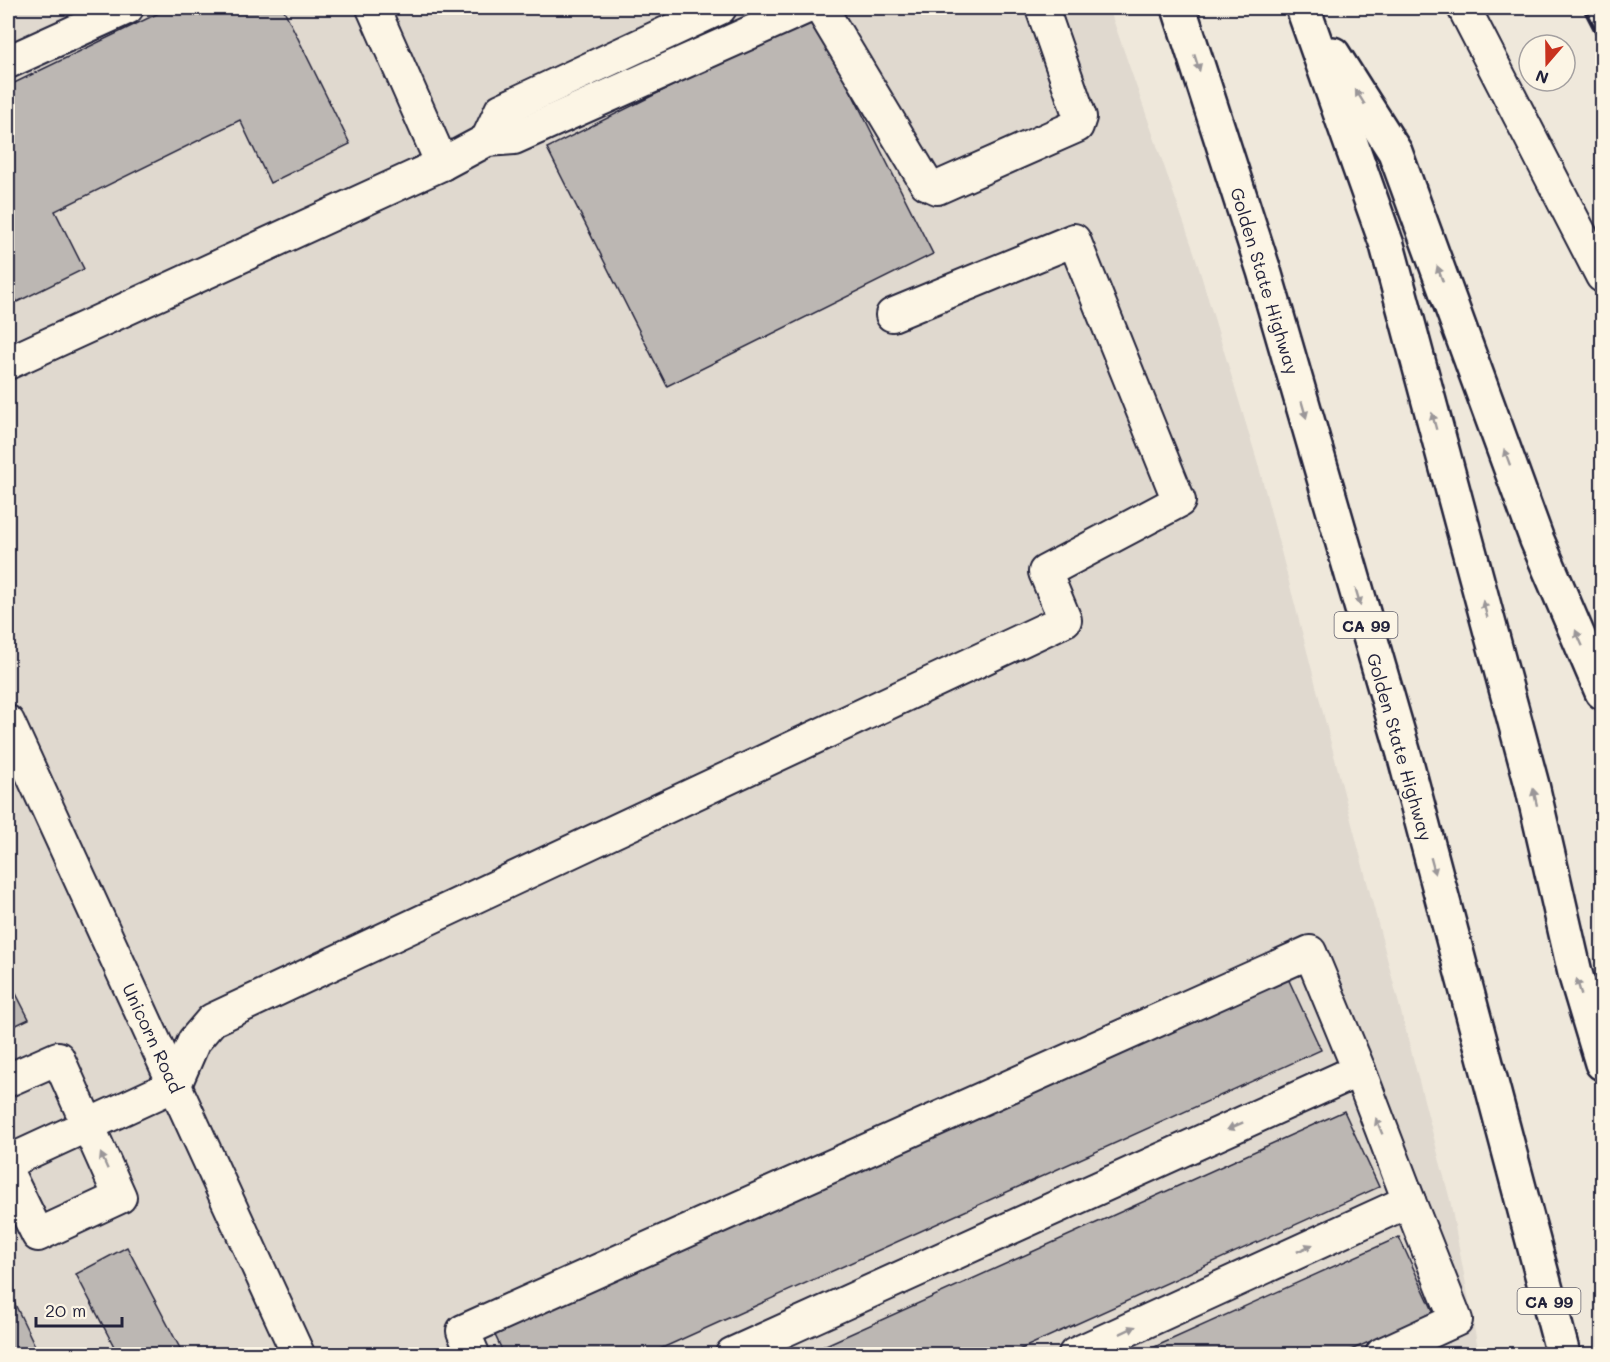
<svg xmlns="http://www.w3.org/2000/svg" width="1610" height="1362" font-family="Mali,sans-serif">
  <rect width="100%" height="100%" fill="#efe8db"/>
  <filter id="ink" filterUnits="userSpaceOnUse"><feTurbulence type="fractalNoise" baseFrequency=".0167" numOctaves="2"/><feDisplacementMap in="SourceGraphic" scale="12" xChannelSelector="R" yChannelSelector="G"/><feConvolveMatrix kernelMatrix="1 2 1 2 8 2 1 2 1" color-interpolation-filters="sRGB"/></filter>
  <g filter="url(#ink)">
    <polygon fill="#e0d9cf" points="8,8 1109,8 1194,252 1259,467 1450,1200 1479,1354 8,1354"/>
    <g fill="#bcb7b3" stroke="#22223b" stroke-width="1.5">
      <polygon points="169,8 283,8 350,144 270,183 240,120 55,211 84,269 17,302 8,281 8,86"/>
      <polygon points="813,16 933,254 667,386 547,148"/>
      <polygon points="1286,974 1321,1050 649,1354 504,1354 494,1333"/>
      <polygon points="8,978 29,1019 8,1029"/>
      <polygon points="1344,1111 1379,1187 1010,1354 806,1354"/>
      <polygon points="1399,1237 1434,1313 1342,1354 1139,1354"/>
      <polygon points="127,1247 183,1354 118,1354 76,1274"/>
      <polygon points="12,1298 39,1354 8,1354 8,1300"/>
    </g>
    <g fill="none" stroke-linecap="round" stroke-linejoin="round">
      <defs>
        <g id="minor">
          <polyline points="373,8 442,164"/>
          <polyline points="821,8 926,183 937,188 1077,126 1080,117 1042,8"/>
          <polyline points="1464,8 1602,276"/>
          <polyline points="8,62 127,8"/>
          <polyline points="487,140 501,110 720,8"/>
          <polyline points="8,363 442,164 487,140 514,138 805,8"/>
          <polyline points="8,722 298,1354"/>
          <polyline points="8,1080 58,1058 120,1197 38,1235 8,1174"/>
          <polyline points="8,1162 175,1085 194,1041 212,1020 1065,620 1045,572 1179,501 1074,240 892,315"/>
          <polyline points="473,1354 463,1331 1310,952 1359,1070"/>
          <polyline points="732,1354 1359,1070 1409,1201 1075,1354"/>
          <polyline points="1382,1354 1456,1320 1409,1201"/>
        </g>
        <g id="highway">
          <polyline points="1179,8 1264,271 1404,754 1563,1354"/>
          <polyline points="1303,8 1387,245 1532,785 1575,973 1602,1063"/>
          <polyline points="1333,54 1395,152 1537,540 1602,692"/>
        </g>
      </defs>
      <use href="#minor" stroke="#22223b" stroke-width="36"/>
      <use href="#highway" stroke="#22223b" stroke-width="38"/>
      <use href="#minor" stroke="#fcf5e5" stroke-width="32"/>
      <use href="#highway" stroke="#fcf5e5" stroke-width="33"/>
      <polyline stroke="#22223b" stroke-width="4.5" points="1584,8 1602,43"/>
    </g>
    <defs><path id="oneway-solid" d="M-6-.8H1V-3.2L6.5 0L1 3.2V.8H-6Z" transform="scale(1.5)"/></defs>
    <g fill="#9a9698">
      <use href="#oneway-solid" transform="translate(1197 63) rotate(72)"/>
      <use href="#oneway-solid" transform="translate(1360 97) rotate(-122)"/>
      <use href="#oneway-solid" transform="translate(1440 274) rotate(-110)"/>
      <use href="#oneway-solid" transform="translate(1304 410) rotate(74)"/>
      <use href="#oneway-solid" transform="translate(1434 421) rotate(-105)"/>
      <use href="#oneway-solid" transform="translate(1507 457) rotate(-110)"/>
      <use href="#oneway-solid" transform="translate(1358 597) rotate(74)"/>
      <use href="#oneway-solid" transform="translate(1485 609) rotate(-105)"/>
      <use href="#oneway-solid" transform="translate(1579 638) rotate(-114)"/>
      <use href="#oneway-solid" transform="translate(1535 797) rotate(-103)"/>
      <use href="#oneway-solid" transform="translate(1433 866) rotate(75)"/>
      <use href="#oneway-solid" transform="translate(1579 987) rotate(-107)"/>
      <use href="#oneway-solid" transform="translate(1235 1126) rotate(156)"/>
      <use href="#oneway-solid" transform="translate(1379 1126) rotate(-112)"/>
      <use href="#oneway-solid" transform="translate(104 1161) rotate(-114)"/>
      <use href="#oneway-solid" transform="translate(1305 1248) rotate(-25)"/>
      <use href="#oneway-solid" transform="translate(1128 1330) rotate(-25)"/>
    </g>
  </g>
  <g text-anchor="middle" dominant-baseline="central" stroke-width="5" stroke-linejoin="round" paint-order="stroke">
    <g fill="#fcf5e5" stroke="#63616e" stroke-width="1.5">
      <rect x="1334.5" y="612" width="63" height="26" rx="4.5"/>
      <rect x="1517.5" y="1288" width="63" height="26" rx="4.5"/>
    </g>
    <g font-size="16" font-weight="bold" fill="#22223b">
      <text x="1366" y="625">CA 99</text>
      <text x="1549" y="1301">CA 99</text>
    </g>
    <g font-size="18" fill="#22223b" stroke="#fcf5e5">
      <text transform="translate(1265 281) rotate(73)">Golden State Highway</text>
      <text transform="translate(1400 747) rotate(74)">Golden State Highway</text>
      <text transform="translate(153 1038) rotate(65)">Unicorn Road</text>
    </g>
  </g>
  <rect width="1610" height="1362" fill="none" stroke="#fcf5e5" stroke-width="30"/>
  <rect x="15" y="15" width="1580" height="1332" fill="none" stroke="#22223b" stroke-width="2" filter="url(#ink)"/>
  <g transform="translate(1547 63) rotate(200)"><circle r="28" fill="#fcf5e5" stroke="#a5a1a1" stroke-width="1.5"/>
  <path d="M0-4.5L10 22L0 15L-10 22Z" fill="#c8321e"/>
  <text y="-9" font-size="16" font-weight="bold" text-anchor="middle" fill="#22223b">N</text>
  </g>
  <path d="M36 1317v9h86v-9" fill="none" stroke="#22223b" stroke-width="3"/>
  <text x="45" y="1317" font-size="18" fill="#22223b" stroke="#fcf5e5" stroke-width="4.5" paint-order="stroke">20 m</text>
</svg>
